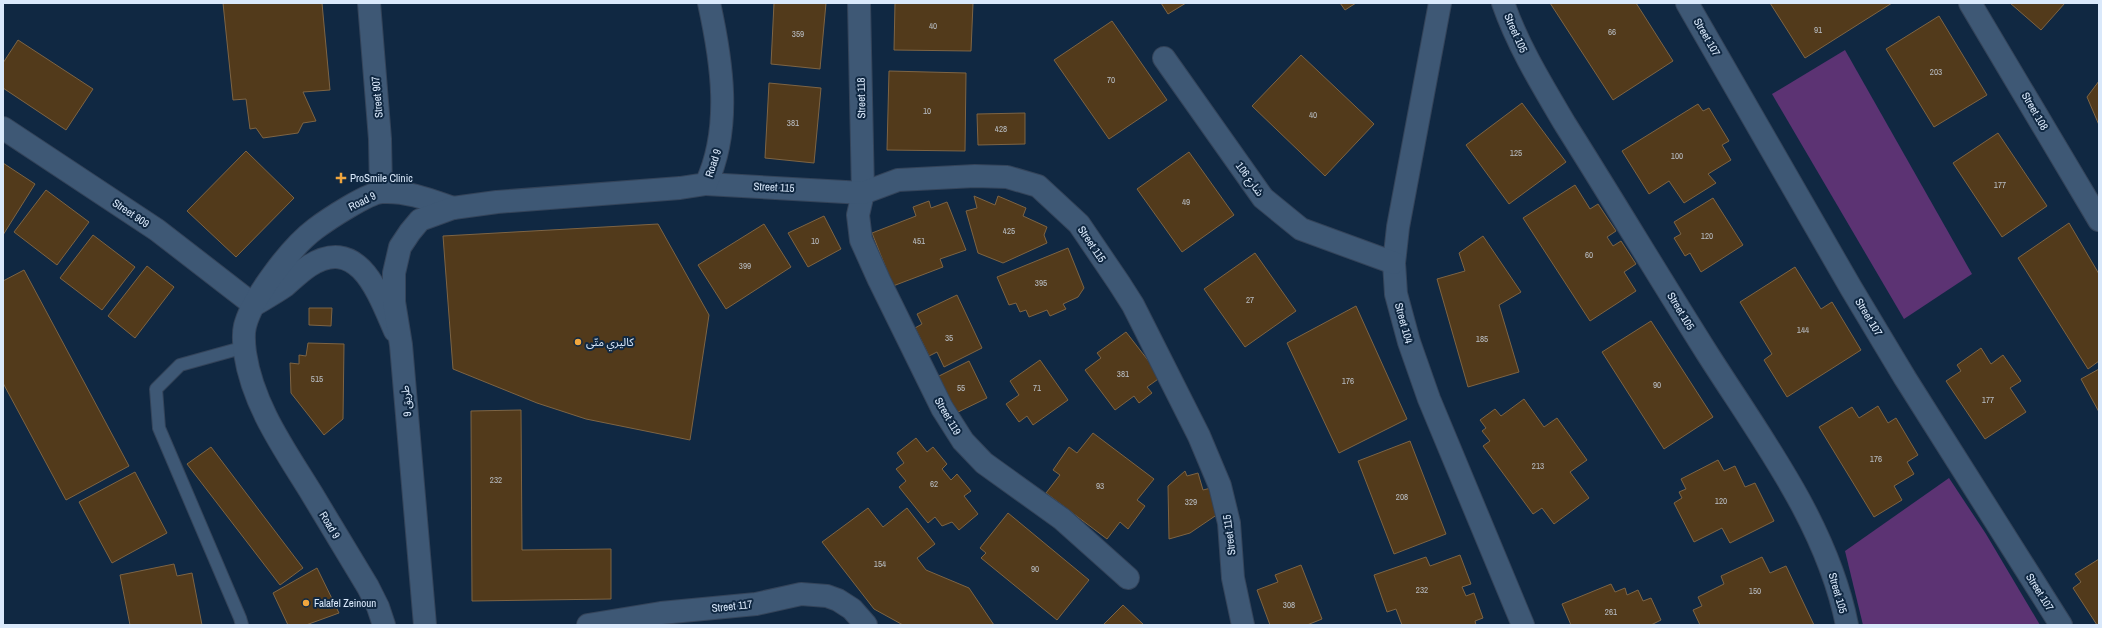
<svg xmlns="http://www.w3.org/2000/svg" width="2102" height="628" font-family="'Archivo Narrow','Noto Sans Arabic',sans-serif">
  <rect width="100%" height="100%" fill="#102842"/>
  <g fill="#5c3373">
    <polygon points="1845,50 1972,274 1904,319 1772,94"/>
    <polygon points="1949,478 1986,534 2040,625 1863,625 1845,551"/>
  </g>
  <g fill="#523a1b" stroke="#7d6444">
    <polygon points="223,3 322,3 330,90 303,92 316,121 303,123 298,133 263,138 256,128 250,129 246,99 233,100"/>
    <polygon points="774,3 826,3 820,69 771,64"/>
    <polygon points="895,3 973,3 971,51 894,50"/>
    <polygon points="1161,3 1186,3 1168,14"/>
    <polygon points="1340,3 1356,3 1345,10"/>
    <polygon points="1550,3 1636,3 1673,61 1613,100"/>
    <polygon points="1770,3 1892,3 1805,58"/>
    <polygon points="2010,3 2065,3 2041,30"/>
    <polygon points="1939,16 1987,95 1934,127 1886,49"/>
    <polygon points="1112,21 1167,100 1109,139 1054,60"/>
    <polygon points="18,40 93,89 66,130 3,88 3,63"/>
    <polygon points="1301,55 1374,124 1325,176 1252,106"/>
    <polygon points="889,71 966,73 965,151 887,150"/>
    <polygon points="2099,81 2099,125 2087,97"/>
    <polygon points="769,83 821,88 814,163 765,158"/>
    <polygon points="1522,103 1566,162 1509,204 1466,145"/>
    <polygon points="1698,104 1703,111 1709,108 1729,141 1722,145 1731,160 1708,174 1716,183 1684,203 1669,181 1649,194 1622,151"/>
    <polygon points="1025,113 1025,144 978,145 977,114"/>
    <polygon points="1998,133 2047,206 2002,237 1953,163"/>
    <polygon points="246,151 294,198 236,257 187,211"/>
    <polygon points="1189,152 1234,215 1182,252 1137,189"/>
    <polygon points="3,163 35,184 3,235"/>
    <polygon points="1575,185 1590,209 1598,204 1616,231 1607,237 1613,246 1621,241 1636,264 1624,272 1636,291 1590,321 1523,218"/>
    <polygon points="46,190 89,222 57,265 14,232"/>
    <polygon points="974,196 995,205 998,196 1026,208 1023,216 1047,227 1044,235 1047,243 1003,263 978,253 966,211 977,208"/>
    <polygon points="1713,198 1743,245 1701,272 1690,253 1685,256 1674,238 1681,234 1674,222"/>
    <polygon points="929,201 931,208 947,202 966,250 940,259 943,267 893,286 872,233 916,216 913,207"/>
    <polygon points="824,216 841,249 808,267 788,233"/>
    <polygon points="2069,223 2099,274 2099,361 2088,369 2018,258"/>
    <polygon points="658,224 709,315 690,440 586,419 537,403 453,369 443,236"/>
    <polygon points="764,224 791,267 726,309 698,265"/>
    <polygon points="93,235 135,267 102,310 60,278"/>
    <polygon points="1483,236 1521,292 1499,305 1519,372 1468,387 1437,279 1465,271 1459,253"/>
    <polygon points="1068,248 1084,288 1078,297 1063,304 1066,309 1050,316 1047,310 1029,317 1026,310 1020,312 1016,303 1009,305 997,277"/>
    <polygon points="1255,253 1296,311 1245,347 1204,289"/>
    <polygon points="147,266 174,287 135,338 108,316"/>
    <polygon points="1795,267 1821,309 1832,302 1861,350 1787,397 1764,360 1772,354 1740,302"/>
    <polygon points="24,270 129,466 66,500 3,383 3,281"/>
    <polygon points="957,295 982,348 944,367 937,352 929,356 915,328 922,324 917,314"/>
    <polygon points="1356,306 1407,419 1339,453 1287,343"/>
    <polygon points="309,308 332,308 331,326 309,325"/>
    <polygon points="1651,321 1713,417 1664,449 1602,352"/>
    <polygon points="1126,332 1161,377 1147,387 1152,393 1139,403 1134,396 1115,410 1085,370 1101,358 1097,353"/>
    <polygon points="308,343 344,344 343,419 324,435 291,393 290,363 299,364 299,355 306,356"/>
    <polygon points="1981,348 1991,364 2003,355 2021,381 2010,388 2026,412 1985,439 1946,381 1961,371 1957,365"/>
    <polygon points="1040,360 1068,400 1033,425 1027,416 1019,422 1006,404 1019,395 1010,381"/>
    <polygon points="969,361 987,398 954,414 935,378"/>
    <polygon points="2099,369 2099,412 2081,379"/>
    <polygon points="1524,399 1544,427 1557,418 1587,460 1570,472 1589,498 1554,524 1542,508 1533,514 1483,446 1490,441 1482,431 1486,428 1480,420 1495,409 1501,416"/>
    <polygon points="1878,406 1888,423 1896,418 1918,455 1907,462 1914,474 1894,486 1902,500 1874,517 1819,427 1852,407 1859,418"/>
    <polygon points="521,410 522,550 611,549 611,599 472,601 471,411"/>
    <polygon points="1093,433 1154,479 1137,500 1145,506 1128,529 1120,522 1107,539 1046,493 1060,475 1053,470 1069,447 1077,453"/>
    <polygon points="916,438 927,452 933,447 947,464 942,469 951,480 957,474 971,491 964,496 978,514 959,530 952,522 942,526 935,517 928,523 899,487 906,481 896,469 904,463 897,453"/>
    <polygon points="1410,441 1446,534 1394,554 1358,461"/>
    <polygon points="211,447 303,568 280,585 187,464"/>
    <polygon points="1718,460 1724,471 1735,466 1745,487 1755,483 1774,521 1730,543 1722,528 1694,542 1674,503 1682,498 1679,492 1686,489 1681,479"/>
    <polygon points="1185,471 1187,476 1198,473 1203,490 1211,488 1218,514 1190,533 1169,539 1168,486"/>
    <polygon points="135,472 167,533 112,563 79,502"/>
    <polygon points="868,508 883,527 907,508 935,544 917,558 926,570 969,588 994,625 903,625 874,609 822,542"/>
    <polygon points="1008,513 1089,580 1057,620 981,558 986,553 980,548"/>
    <polygon points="1460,555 1471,584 1462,587 1466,596 1474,593 1483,618 1475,621 1476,625 1402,625 1396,609 1387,612 1374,575 1426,557 1430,566"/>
    <polygon points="1762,557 1770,573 1786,566 1814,625 1700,625 1693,610 1702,606 1698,597 1724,584 1721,576"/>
    <polygon points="2099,559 2099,625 2097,625 2073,588 2081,582 2075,574"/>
    <polygon points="174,564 177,576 192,573 202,625 130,625 120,575"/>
    <polygon points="1301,565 1322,619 1307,625 1270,625 1257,590 1278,582 1275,575"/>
    <polygon points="317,568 339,613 306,625 288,625 273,593"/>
    <polygon points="1611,584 1615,592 1625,588 1627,595 1638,590 1643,601 1651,598 1661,620 1651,625 1571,625 1562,604"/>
    <polygon points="1123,605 1144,625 1103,625"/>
  </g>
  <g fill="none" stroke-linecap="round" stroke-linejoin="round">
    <defs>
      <polyline id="service" points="242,625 240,618 159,428 156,389 180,365 245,347"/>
      <g id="minor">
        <polyline points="369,3 380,139 381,191"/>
        <polyline points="859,3 863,193 858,215 861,240 879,280 942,408 963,441 984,463 1062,519 1128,578"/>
        <polyline points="1440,3 1398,227 1394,263 1396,294 1409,342 1429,399 1523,625"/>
        <path d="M1503,3C1518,46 1542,85 1565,124C1613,200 1659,277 1707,353C1761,438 1827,524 1847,625"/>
        <polyline points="1687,3 1851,288 1905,378 2061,625"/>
        <polyline points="1970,3 2099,220"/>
        <polyline points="1164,58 1263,198 1301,229 1394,263"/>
        <path d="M3,128L157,230L254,305C264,299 275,293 285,286C293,279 300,272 309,266C359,234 379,295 395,331"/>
        <polyline points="706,184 863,193 898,180 975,176 1007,177 1038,186 1079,224 1119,283 1133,305 1199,436 1220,486 1229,523 1233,578 1243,625"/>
        <polyline points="588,625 661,613 756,604 801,594 827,596 838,600 852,609 866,625"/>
      </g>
      <g id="tertiary">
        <path d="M384,625L378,607L368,587C349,556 331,525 312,494C285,450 253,406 245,353C244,345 243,334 245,326C252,298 291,247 315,229C327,220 369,192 383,192C408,191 430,200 453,208"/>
        <path d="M425,625L401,345L394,302V273L400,247L410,232L420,220L453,208L497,202L680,188L706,184C732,128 722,62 709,3"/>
      </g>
    </defs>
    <use href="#service" stroke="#34445a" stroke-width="14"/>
    <use href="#minor" stroke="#34445a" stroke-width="24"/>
    <use href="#tertiary" stroke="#34445a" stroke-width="24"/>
    <use href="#service" stroke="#3e5875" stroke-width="12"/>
    <use href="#minor" stroke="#3e5875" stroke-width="22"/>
    <use href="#tertiary" stroke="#3e5875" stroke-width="22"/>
  </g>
  <g fill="#f0a63e" stroke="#102842" stroke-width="1.5">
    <path d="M339 172h4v4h4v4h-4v4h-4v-4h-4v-4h4z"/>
    <circle cx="578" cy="342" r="4"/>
    <circle cx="306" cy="603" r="4"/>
  </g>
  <g text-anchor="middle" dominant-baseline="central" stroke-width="4" stroke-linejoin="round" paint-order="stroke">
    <g font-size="9" fill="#b8bdc3">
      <text x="933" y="26">40</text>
      <text x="1818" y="30">91</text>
      <text x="1612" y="32">66</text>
      <text x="798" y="34">359</text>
      <text x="1936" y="72">203</text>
      <text x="1111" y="80">70</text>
      <text x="927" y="111">10</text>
      <text x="1313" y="115">40</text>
      <text x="793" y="123">381</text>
      <text x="1001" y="129">428</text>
      <text x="1516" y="153">125</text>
      <text x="1677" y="156">100</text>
      <text x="2000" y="185">177</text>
      <text x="1186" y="202">49</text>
      <text x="1009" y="231">425</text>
      <text x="1707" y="236">120</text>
      <text x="815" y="241">10</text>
      <text x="919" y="241">451</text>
      <text x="1589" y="255">60</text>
      <text x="745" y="266">399</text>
      <text x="1041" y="283">395</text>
      <text x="1250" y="300">27</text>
      <text x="1803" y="330">144</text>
      <text x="949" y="338">35</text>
      <text x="1482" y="339">185</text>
      <text x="1123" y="374">381</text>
      <text x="317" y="379">515</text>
      <text x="1348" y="381">176</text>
      <text x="1657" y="385">90</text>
      <text x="961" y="388">55</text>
      <text x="1037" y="388">71</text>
      <text x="1988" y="400">177</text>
      <text x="1876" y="459">176</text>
      <text x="1538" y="466">213</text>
      <text x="496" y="480">232</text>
      <text x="934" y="484">62</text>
      <text x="1100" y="486">93</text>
      <text x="1402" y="497">208</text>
      <text x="1721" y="501">120</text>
      <text x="1191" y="502">329</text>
      <text x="880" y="564">154</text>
      <text x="1035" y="569">90</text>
      <text x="1422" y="590">232</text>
      <text x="1755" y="591">150</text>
      <text x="1289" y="605">308</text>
      <text x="1611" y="612">261</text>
    </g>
    <g font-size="11" fill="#dae9fb" stroke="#102842">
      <text transform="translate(1516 33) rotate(66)">Street 105</text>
      <text transform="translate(1707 37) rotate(60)">Street 107</text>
      <text transform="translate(377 97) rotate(-95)">Street 907</text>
      <text transform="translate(861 98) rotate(-91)">Street 118</text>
      <text transform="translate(2035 111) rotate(60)">Street 108</text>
      <text transform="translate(713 163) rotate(-72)">Road 9</text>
      <text transform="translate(1250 179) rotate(54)">شارع 106</text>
      <text transform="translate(774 187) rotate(3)">Street 115</text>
      <text transform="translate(362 201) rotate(-26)">Road 9</text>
      <text transform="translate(131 213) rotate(34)">Street 909</text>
      <text transform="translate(1092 244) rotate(56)">Street 115</text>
      <text transform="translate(1681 311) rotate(59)">Street 105</text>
      <text transform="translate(1869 317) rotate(59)">Street 107</text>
      <text transform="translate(1404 323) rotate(75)">Street 104</text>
      <text transform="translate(406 401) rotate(-95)">9 طريق</text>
      <text transform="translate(948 416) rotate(60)">Street 119</text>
      <text transform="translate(330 525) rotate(59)">Road 9</text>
      <text transform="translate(1229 535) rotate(-97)">Street 115</text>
      <text transform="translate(2040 592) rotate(58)">Street 107</text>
      <text transform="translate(1838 593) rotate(74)">Street 105</text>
      <text transform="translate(732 606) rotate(-6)">Street 117</text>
    </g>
    <g font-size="11" fill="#dae9fb" stroke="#102842" text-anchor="start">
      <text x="350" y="178">ProSmile Clinic</text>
      <text x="586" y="342">كاليري متّى</text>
      <text x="314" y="603">Falafel Zeinoun</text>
    </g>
  </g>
  <rect width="2102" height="628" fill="none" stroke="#dae9fb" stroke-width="8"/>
</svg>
